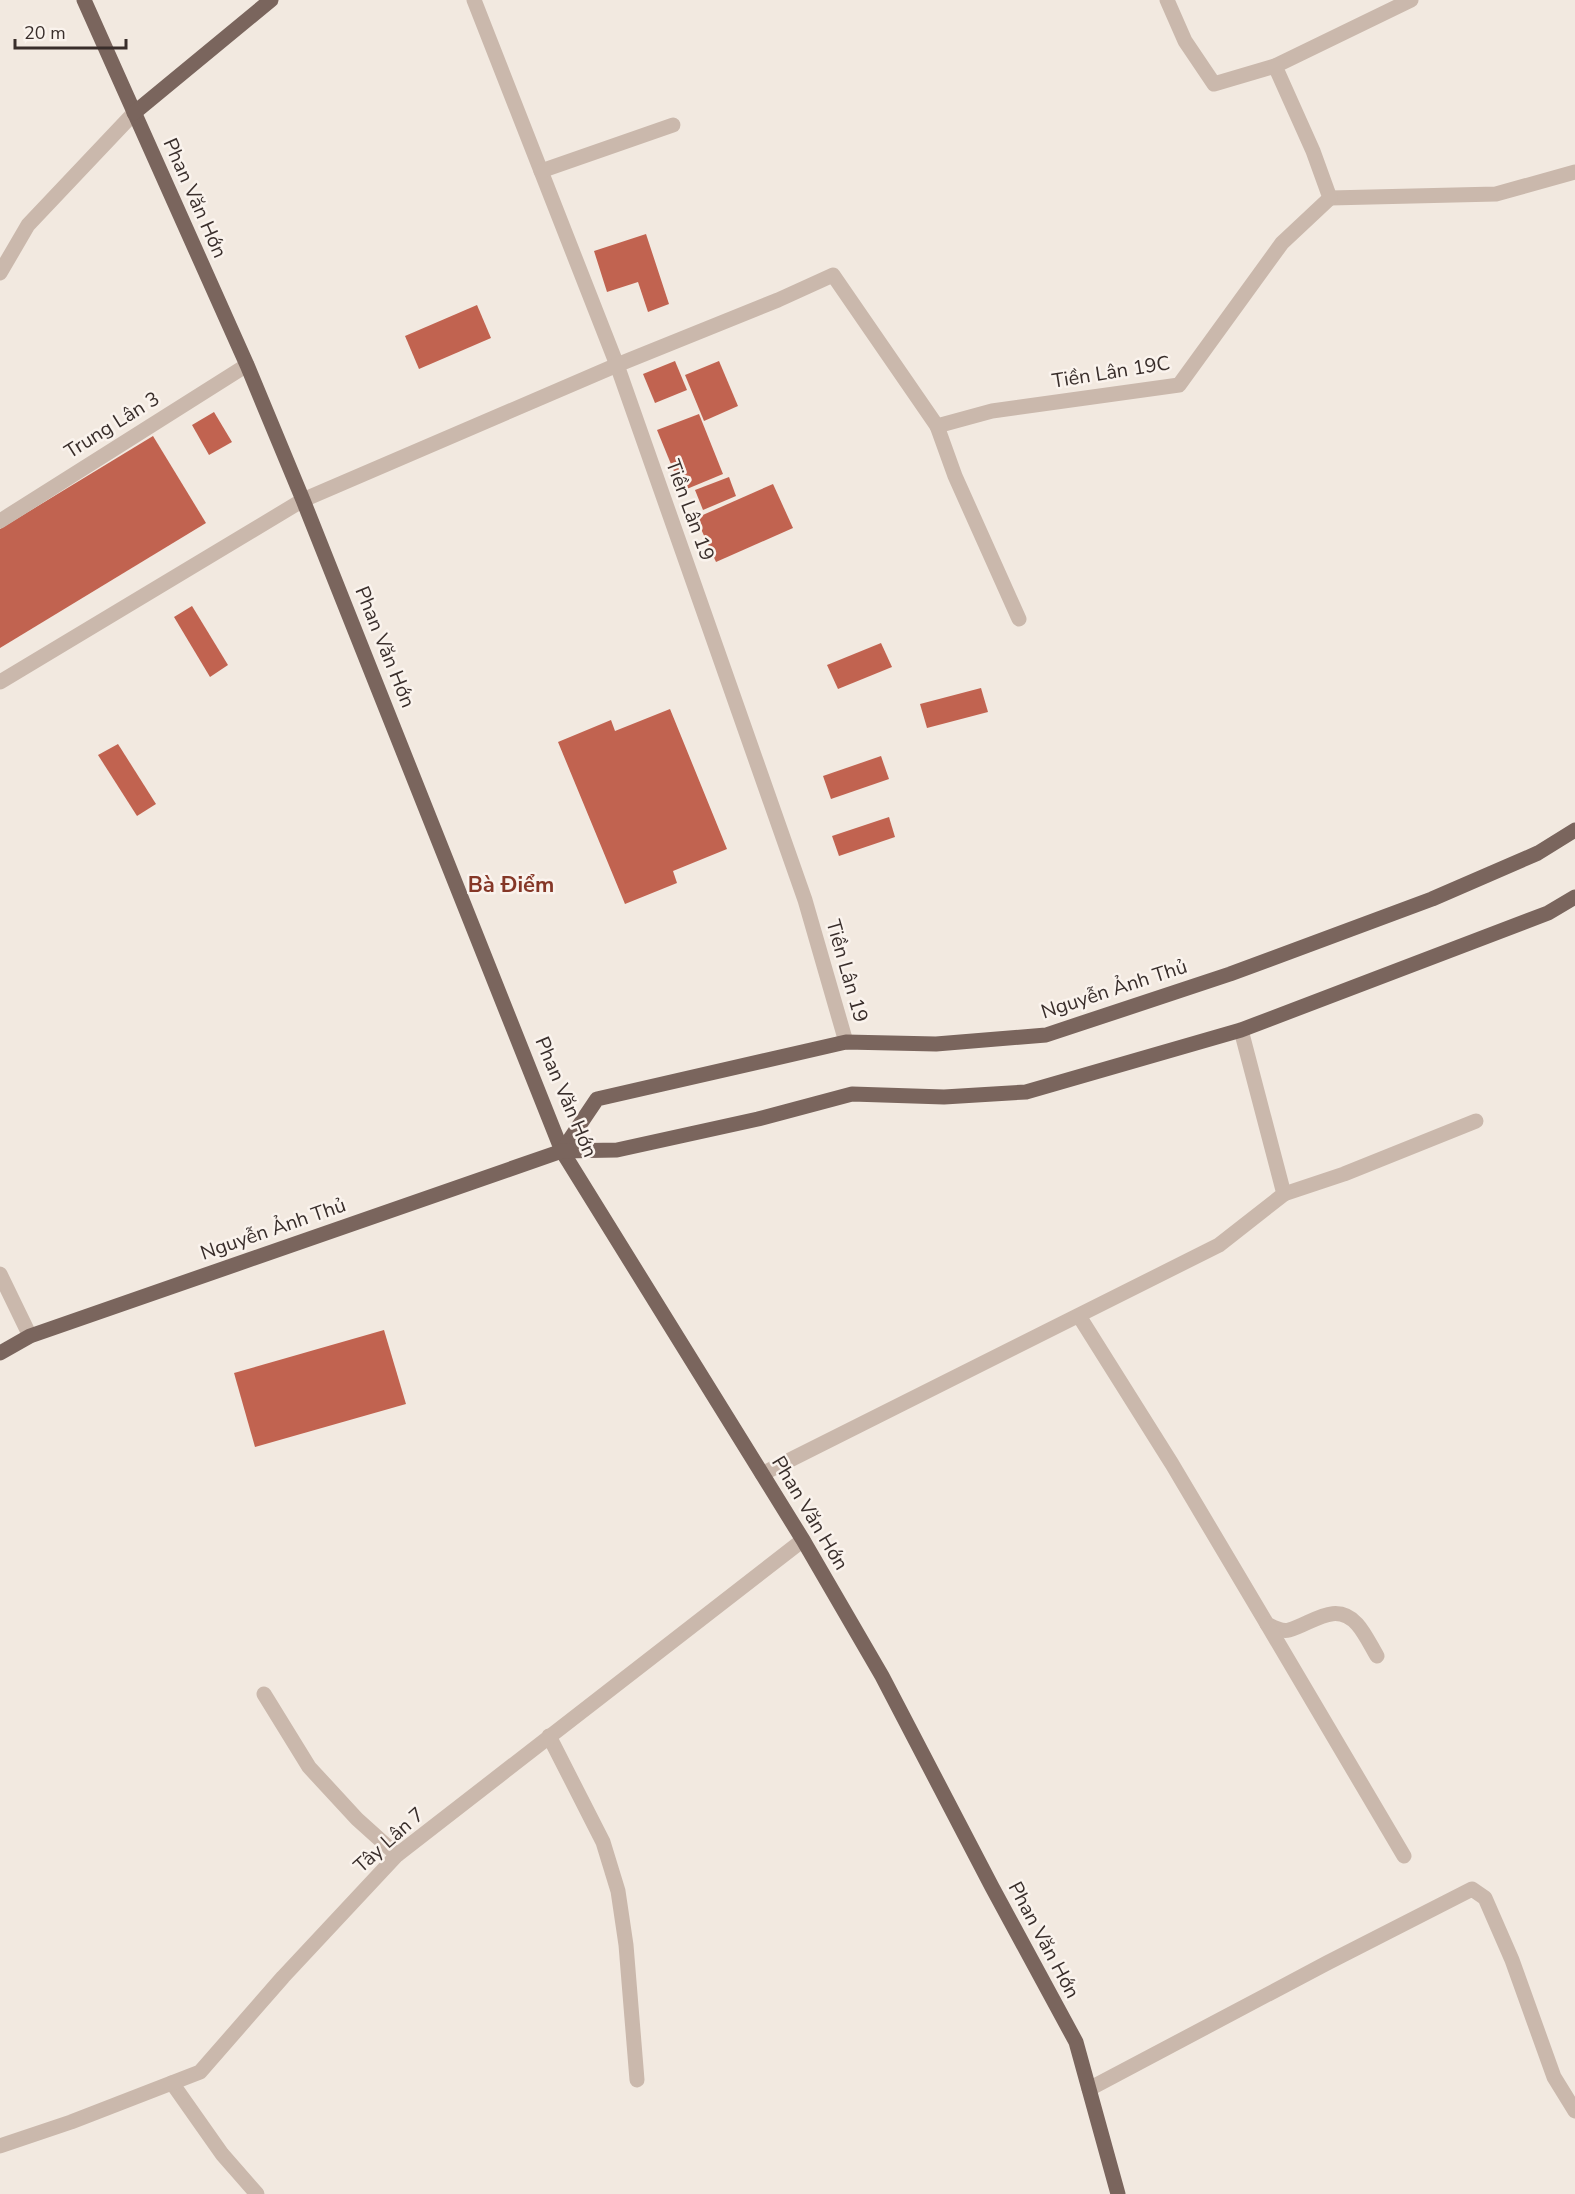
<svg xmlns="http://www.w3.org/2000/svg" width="1575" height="2194" font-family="'Nunito Sans',sans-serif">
  <rect width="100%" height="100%" fill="#f2e9e0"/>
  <g fill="#c16350">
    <polygon points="646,234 669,304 648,312 638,282 607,292 594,251"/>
    <polygon points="477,305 491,338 419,369 405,336"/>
    <polygon points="675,361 687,390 655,403 643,374"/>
    <polygon points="719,361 738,406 704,421 685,375"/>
    <polygon points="214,412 232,442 209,455 192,425"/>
    <polygon points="699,414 723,474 682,491 657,430"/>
    <polygon points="153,436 206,523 0,648 0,529"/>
    <polygon points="729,477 736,496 703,510 695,490"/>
    <polygon points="773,484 793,528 716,562 696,518"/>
    <polygon points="192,606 228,665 210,677 174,617"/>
    <polygon points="881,643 892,667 838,689 827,665"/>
    <polygon points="981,688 988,712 927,728 920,704"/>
    <polygon points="670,709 727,849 673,871 677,883 625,904 558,742 611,720 615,731"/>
    <polygon points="118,744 156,804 137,816 98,755"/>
    <polygon points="881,756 889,779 831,799 823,776"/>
    <polygon points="889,817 895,837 839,856 832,836"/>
    <polygon points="384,1330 406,1404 255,1447 234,1373"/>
  </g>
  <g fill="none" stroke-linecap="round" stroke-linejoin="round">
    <g stroke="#cab8ac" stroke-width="15">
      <polyline points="474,0 617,365 805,900 846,1042"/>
      <polyline points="1167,0 1185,41 1214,84 1275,66"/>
      <polyline points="541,171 673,125"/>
      <polyline points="1330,198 1496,194 1575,172"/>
      <polyline points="0,273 28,225 134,113"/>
      <polyline points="937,426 955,476 1019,619"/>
      <polyline points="0,521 247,365"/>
      <polyline points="0,682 303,500 617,365 778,300 833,275 937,426 992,411 1179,385 1282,243 1330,198 1313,151 1275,66 1411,0"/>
      <polyline points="1284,1194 1344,1174 1476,1121"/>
      <polyline points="0,1274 30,1336"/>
      <path d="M1079,1316L1172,1464L1267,1624C1273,1627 1281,1632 1289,1630C1312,1624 1335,1600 1357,1624C1365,1633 1371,1646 1377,1656"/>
      <polyline points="762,1474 1219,1245 1284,1194 1241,1030"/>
      <polyline points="1267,1624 1404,1856"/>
      <polyline points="264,1694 309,1767 357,1819 397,1855"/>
      <polyline points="549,1736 603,1842 618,1891 626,1945 637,2080"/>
      <polyline points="172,2083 222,2154 257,2194"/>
      <polyline points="1089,2089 1327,1963 1472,1889 1485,1898 1512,1960 1554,2077 1575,2111"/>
      <polyline points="0,2146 71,2122 200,2072 283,1977 397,1855 803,1540"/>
    </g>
    <g stroke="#7a655d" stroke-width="15">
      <polyline points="84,0 247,365 303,500 562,1151 803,1540 882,1676 992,1887 1076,2042 1118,2194"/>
      <polyline points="134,113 271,0"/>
      <polyline points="562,1151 597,1099 846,1042 936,1044 1046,1035 1230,974 1432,899 1538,853 1575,830"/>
      <polyline points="0,1353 30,1336 562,1151 617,1150 758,1119 852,1094 944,1097 1026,1092 1241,1030 1548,913 1575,897"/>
    </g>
  </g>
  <g text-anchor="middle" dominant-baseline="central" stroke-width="5" stroke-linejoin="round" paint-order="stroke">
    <g font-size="20" fill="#392e2b" stroke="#faf3ed">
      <text transform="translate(195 198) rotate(66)">Phan Văn Hớn</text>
      <text transform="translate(1111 372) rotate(-9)">Tiền Lân 19C</text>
      <text transform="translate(112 425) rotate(-32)">Trung Lân 3</text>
      <text transform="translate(690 510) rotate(70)">Tiền Lân 19</text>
      <text transform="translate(385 647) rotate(68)">Phan Văn Hớn</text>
      <text transform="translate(847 971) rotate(74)">Tiền Lân 19</text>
      <text transform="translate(1114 989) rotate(-18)">Nguyễn Ảnh Thủ</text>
      <text transform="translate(566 1097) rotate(67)">Phan Văn Hớn</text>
      <text transform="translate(273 1229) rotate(-19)">Nguyễn Ảnh Thủ</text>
      <text transform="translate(810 1513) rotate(59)">Phan Văn Hớn</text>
      <text transform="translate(389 1840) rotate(-42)">Tây Lân 7</text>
      <text transform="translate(1044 1940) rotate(62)">Phan Văn Hớn</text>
    </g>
    <g font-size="22" font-weight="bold" fill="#853727" stroke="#faf3ed">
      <text x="511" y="885">Bà Điểm</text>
    </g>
  </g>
  <path d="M15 39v9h111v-9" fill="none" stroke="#392e2b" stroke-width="3"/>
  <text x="24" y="39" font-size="18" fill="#392e2b" stroke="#faf3ed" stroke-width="4.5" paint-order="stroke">20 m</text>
</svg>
